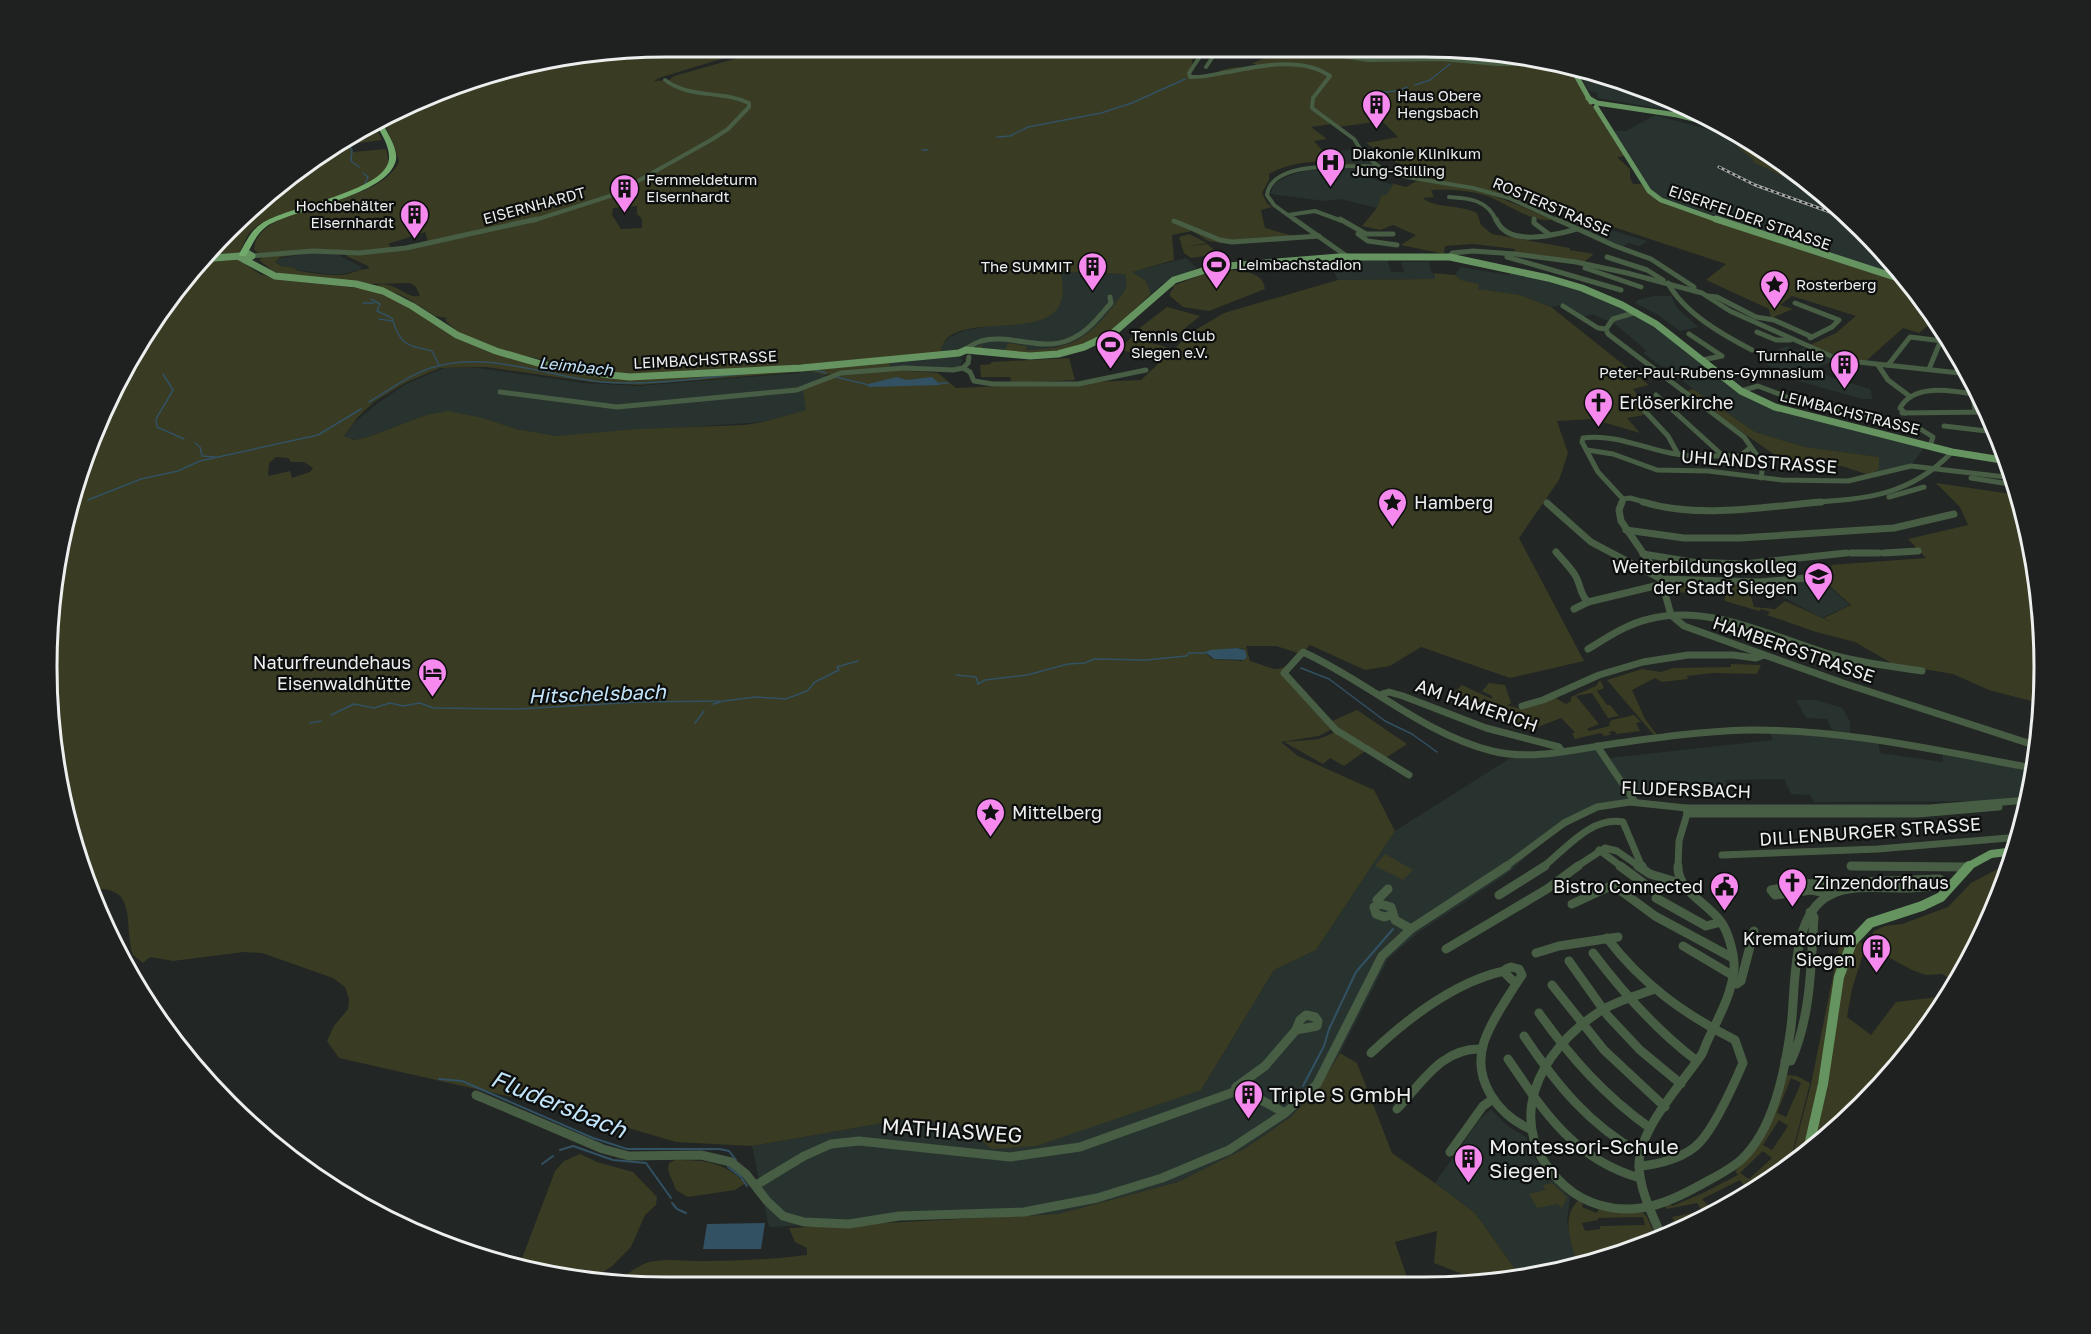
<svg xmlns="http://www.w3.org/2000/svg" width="2091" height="1334" font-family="'Golos Text',sans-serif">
  <rect width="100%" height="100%" fill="#222624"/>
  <g fill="#28332f">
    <polygon points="1578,72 1662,94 1689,110 1668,110 1598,98 1596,92 1589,91"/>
    <polygon points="1655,115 1729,135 1755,161 1754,162 1825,196 1891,258 1903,276 1763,234 1655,197 1613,131 1626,131"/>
    <polygon points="1354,149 1371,164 1361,165 1330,159 1325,153"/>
    <polygon points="1354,169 1370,174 1374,177 1373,179 1394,185 1386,195 1381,197 1377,208 1340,199 1324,201 1270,194 1274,185 1280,180 1297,173 1310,170"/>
    <polygon points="1580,223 1588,223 1647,241 1639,246 1628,243 1623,247 1576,227"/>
    <polygon points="310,253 334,253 362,267 359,270 342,274 329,274 295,270 296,268 282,266 275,262 281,258"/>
    <polygon points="1186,258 1197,268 1162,284 1151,294 1146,281 1131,272"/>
    <polygon points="1387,258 1391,272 1404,272 1401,262 1429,262 1431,272 1435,274 1436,279 1338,280 1334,272 1344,272 1340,259"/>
    <polygon points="1461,267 1509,275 1511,272 1552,282 1606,299 1649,322 1733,388 1775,410 1925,447 1911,465 1869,475 1879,457 1805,447 1755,432 1693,389 1666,367 1662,367 1643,353 1647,351 1615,324 1592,314 1583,317 1561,305 1551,307 1520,295 1477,289 1478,284 1461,280 1457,277 1455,275"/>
    <polygon points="1064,272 1125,274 1128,283 1124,294 1101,324 1087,335 1065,345 1042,350 941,352 942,345 950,337 965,330 991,326"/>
    <polygon points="1654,296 1671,296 1677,308 1698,327 1680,331 1658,315 1635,303 1638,300"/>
    <polygon points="1787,346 1797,351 1804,348 1835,361 1815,368 1830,377 1870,389 1873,399 1862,399 1794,380 1779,373 1758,357"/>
    <polygon points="956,356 963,360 960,366 954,368 896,366 824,374 826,379 803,390 807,410 763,422 557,436 516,429 483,418 426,415 368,437 354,440 344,436 355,422 378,403 406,384 444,368 478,368 584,383 637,386 799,373 810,369"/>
    <polygon points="1821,580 1850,605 1822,618 1783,597 1773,583"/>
    <polygon points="1796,700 1816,700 1842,708 1850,721 1850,739 1878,743 1880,753 1943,762 1943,755 2033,771 2029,796 1993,801 1814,802 1810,795 1791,794 1784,779 1725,780 1729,794 1652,791 1632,800 1596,806 1539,845 1507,874 1419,932 1388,959 1340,1053 1321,1084 1291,1117 1244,1149 1178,1182 1058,1214 769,1227 752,1146 906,1119 958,1124 992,1149 1201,1090 1274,970 1316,950 1395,831 1509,759 1601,745 1610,758 1773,740 1770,732 1830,733 1828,730 1832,730 1827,719 1806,718"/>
    <polygon points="1491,1109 1506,1125 1526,1137 1534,1157 1551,1179 1570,1197 1567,1222 1578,1267 1521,1277 1475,1213 1435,1183 1480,1119"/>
  </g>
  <g fill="#393b22" fill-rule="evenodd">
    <path d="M586,52H744L659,78L654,81L669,80L674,76L759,52H1186L1189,55L1201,54L1192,60L1193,69L1191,74L1196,79C1208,77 1219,70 1230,68C1240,66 1250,69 1260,67L1252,63L1263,59L1257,55L1261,52H1311L1362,60H1443L1500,65H1554L1569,69L1625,156L1617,157L1630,169V178L1633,184H1641L1652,196L1674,207L1815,255L1909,283L1935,320L1919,333L1903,328L1865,362L1844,358L1810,345L1836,333L1856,316L1792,296L1780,305L1793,309L1771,318L1769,309L1706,280L1726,264C1652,240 1579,214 1503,194C1464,184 1421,183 1383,167L1403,174L1430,177L1393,161L1366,143L1398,137L1382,121L1338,127L1332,124L1311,127L1327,139L1314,141L1330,159L1361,165C1352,166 1345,163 1336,162C1314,160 1288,163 1269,174V180L1262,193L1267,203L1272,207L1261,210L1265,228L1297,237L1222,243L1208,241L1192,231L1172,235L1174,260L1132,272L1146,281L1151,294C1136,307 1122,323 1106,334C1069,359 1021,353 979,352L974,349L985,343L982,345V350H1005L1008,343L1027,346L1026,350C1068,349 1087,341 1113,306C1122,294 1130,289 1125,274L1064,272L1061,275C1080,358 946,300 941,352C857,359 774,368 690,372C661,373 626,379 598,370L597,365L586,366L563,360L559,363C525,355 469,348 445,320L447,318L435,316L405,297L376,285C396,280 405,299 420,296L416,287L410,283L371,284L300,278L274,272L259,260L264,256L295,253V255L281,257L275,262L281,266L296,268L295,270C309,273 325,275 340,275C350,275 359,268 369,269L368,266L346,256L350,252L321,249L259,253L254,250C257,200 379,210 399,161L384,121L468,79ZM637,206V214L642,219V228L621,229L612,215L613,208ZM425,232L428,241L393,249L388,244Z"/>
    <path d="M375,125L382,140L351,144L352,152L386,149C387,154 390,161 387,167C372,195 287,206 257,226C246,233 245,243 239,253L203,257L228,228L322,151Z"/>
    <path d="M1718,126L1741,140L1756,157L1817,189L1824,196L1753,162L1754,160C1742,151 1738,148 1729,136C1726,132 1721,130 1718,126Z"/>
    <path d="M1417,181C1471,186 1503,197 1552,220C1532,223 1506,203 1487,196C1469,190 1449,189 1431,190L1434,197L1423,198C1435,209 1460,204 1477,213L1481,225L1492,234L1570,248V250L1594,254L1583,263L1514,253L1515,249L1473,244L1445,246L1444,254L1401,245L1416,235L1393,225L1380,230L1362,226L1377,208L1381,196L1386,195L1393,185L1391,183L1406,187Z"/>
    <polygon points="1189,234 1207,243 1185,247 1207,244 1219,254 1191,258 1184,253 1179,237"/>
    <path d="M238,259L260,274L275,279L365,289L393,298L454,337L489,352L604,377L889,361L890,367L824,375L810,371L639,385L591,382L486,367L440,368L405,383L374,402L358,417L344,436L354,440L368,437L426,415L448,411L483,418L516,429L557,436L638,429L744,425L763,422L806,410L803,390L841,374L897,370L938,373L956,388L1141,380L1192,332L1224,313L1338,280L1435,279V274L1431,273L1455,275L1461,280L1479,284L1478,289L1520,295L1551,307L1649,385L1633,389L1642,402L1644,415L1627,418L1640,433L1592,419L1557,421L1568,453L1559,480L1519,538L1584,661L1510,678L1421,647L1390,666L1365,670L1310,645L1285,673L1332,729L1319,736L1281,742L1298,756L1374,790L1395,831L1316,950L1274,970L1201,1090L1036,1146L992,1149L958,1124L906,1119L752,1146L676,1142L560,1108L339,1058L327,1041L334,1026L348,1009L349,999L345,987L333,978L262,953L244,952L173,961L150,957L143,963L133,955C123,923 139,885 91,889L68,828L47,667L58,546L80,467L129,357L175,289L200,261ZM276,457L288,458L291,462H304L313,468L310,472L292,478L290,471L268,476L269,463ZM1246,646H1276L1298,653C1279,677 1277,669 1250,661ZM1237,648L1244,649L1247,657L1242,661L1212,659L1205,652Z"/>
    <path d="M1217,269C1231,272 1263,267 1265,289L1209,311L1183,307L1170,296V292L1174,288L1172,286Z"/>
    <polygon points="1167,307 1200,316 1167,343 1133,333"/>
    <polygon points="1132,337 1169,348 1155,360 1119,349"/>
    <polygon points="1069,358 1075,380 1011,383 1010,377 981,377 980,365 991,364 991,362"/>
    <polygon points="1693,389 1755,432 1805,447 1879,457 1879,469 1869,475 1842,466 1782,467 1775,455 1684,392"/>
    <polygon points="1936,483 2018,495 2039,586 2043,704 1989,690 1953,674 1893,664 1855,642 1816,632 1767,615 1770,612 1761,609 1759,611 1725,601 1724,595 1674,592 1671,580 1747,583 1754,607 1775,609 1785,601 1831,622 1824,618 1851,605 1824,581 1834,575 1831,565 1926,558 1908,539 1968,525 1960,507"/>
    <polygon points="1731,664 1761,665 1757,674 1713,673 1687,676 1688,679 1662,682 1655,678 1632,690 1645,719 1657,735 1654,735 1607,680 1642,669 1661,672 1673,668 1731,667"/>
    <polygon points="1600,680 1604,688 1597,691 1607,705 1610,705 1619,716 1608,718 1592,693 1576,696 1599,724 1587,729 1589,731 1610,726 1609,723 1612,720 1634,715 1641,722 1636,723 1640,731 1617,734 1614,731 1609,732 1611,735 1604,736 1601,733 1575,739 1572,734 1575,732 1561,718 1538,727 1533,732 1523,725 1512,724 1506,714 1454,692 1462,685 1492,699 1492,696 1482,691 1489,683 1505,685 1511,703 1507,705 1521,709 1554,697 1566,704 1571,701 1571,697 1596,686"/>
    <polygon points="1357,710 1407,744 1384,759 1368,749 1344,766 1330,758 1323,764 1284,742 1319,739 1338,731 1330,722"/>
    <polygon points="1385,854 1413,870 1403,880 1375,866"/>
    <path d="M2011,862L1980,942L1955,982L1942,974L1926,975L1912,970L1866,945L1852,989L1847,1017L1871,1035L1896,1002L1946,996L1916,1045L1833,1134L1814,1146C1825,1081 1831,1003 1855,941L1866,944L1874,931L1885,926L1902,924L1948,907L1971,883Z"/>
    <polygon points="1841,937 1851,940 1823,1075 1803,1154 1791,1162 1811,1084"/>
    <path d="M1340,1053L1357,1063L1392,1153L1435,1183L1475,1213L1521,1277L1486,1283L1434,1263L1437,1231L1395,1242L1410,1286L615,1282C625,1276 636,1267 646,1263C664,1257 687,1262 706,1261C740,1261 774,1259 807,1255V1248L795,1242L789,1228L1058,1214L1178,1182L1244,1149L1291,1117L1321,1084Z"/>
    <path d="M1786,1075L1797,1076L1810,1083L1790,1162L1699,1223L1688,1227L1680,1225L1677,1221L1663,1224L1674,1221L1672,1217L1702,1211L1697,1203L1667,1209L1663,1204L1669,1202L1672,1206L1701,1194L1738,1175L1735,1171L1748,1158ZM1791,1078L1801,1083L1786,1117L1777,1113ZM1779,1120L1788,1126L1772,1150L1763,1145ZM1763,1151L1772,1158L1749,1179L1740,1173ZM1740,1180L1746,1188L1709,1206L1702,1199Z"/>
    <polygon points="580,1154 597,1162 633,1172 657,1197 656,1205 645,1215 631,1247 612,1266 589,1282 520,1264 555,1171 564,1161"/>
    <path d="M675,1160C707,1160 722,1162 746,1183L735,1190L688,1197L676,1190L668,1170L669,1163Z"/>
    <polygon points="1552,1183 1567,1197 1562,1208 1557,1204 1537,1208 1529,1194 1545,1190 1543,1185"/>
    <path d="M1579,1200L1583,1203L1582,1207L1597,1213L1599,1209L1643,1213L1647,1217L1657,1239L1613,1255L1597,1256L1598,1261L1578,1267C1573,1246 1559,1217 1579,1200ZM1643,1217L1645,1225L1600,1226V1229L1585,1231L1582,1223L1598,1220V1218Z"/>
  </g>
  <g fill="#325163">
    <polygon points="897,377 906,380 932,377 941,385 869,387 868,384"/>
    <polygon points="1237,648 1245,650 1247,657 1244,660 1214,659 1205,652 1210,650"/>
    <polygon points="765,1223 761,1249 703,1249 707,1224"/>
  </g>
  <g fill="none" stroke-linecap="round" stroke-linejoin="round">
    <g stroke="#325163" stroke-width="1.5">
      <polyline points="1327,52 1359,56"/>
      <polyline points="1398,55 1408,55"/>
      <polyline points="1415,85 1430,80 1450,64"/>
      <polyline points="1371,93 1398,91 1407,87"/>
      <polyline points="351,137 348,145 352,150 351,161 359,167"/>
      <polyline points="997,137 1010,136 1028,127 1101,113 1132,103 1185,79"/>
      <polyline points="922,150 928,150"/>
      <polyline points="363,173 368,177 365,184"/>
      <path d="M371,299L380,304L377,311L392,318C400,345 406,345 432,351L439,365"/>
      <polyline points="363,303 374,303"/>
      <polyline points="379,319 392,321"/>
      <polyline points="815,370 826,373"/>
      <polyline points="163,374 173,390 156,419 157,427 184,439"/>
      <polyline points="836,377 869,385"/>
      <polyline points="940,383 948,383"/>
      <path d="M369,402C391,389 413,372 438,366C492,352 549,377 602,382C649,386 697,378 744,374"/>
      <polyline points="195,443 200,447 202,456 215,457"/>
      <polyline points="88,500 141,479 178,471 200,461 318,435 361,409"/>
      <polyline points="1301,668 1329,679 1385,721 1412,734 1437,752"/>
      <polyline points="956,675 976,677 978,684 985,680 1027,675 1068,664 1085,663 1094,659 1146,660 1186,656 1189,653 1206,653"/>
      <polyline points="713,704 721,702"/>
      <polyline points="331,715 354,704 374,708 390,703 403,706 420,703 433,708 519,709 637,702 723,701 756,697 786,699 807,691 815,682 839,670 837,667 858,661"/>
      <polyline points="310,723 321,721"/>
      <polyline points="695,723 704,711"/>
    </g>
    <g stroke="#325163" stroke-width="2">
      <polyline points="439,1079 462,1081 593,1138 627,1149 720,1149 729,1151 736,1160"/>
      <polyline points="1303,1086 1324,1046 1329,1029 1356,972 1393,929"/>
      <polyline points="560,1150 573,1146 613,1160 646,1163 671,1198"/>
      <polyline points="542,1164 553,1156"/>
      <polyline points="728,1167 741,1177 747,1186"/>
      <polyline points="672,1203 677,1209 686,1213"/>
    </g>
    <g stroke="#475d44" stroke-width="4">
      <path d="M1203,52L1189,73L1190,77C1203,78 1215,74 1228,72C1259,66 1302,56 1330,76L1313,98L1312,108L1354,139L1364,155L1381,168L1407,177L1473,188L1509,198L1559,221"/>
      <polyline points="1314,52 1368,60 1441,59 1497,64 1551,64"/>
      <polyline points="1479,52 1505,52"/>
      <polyline points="1206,67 1216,52"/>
      <path d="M1449,197C1468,198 1489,200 1496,221"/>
      <polyline points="1288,215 1315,211 1342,221"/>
      <path d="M532,221L613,195L711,140L728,129L749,107V103C722,90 690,99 665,80"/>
      <path d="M1296,221L1274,205L1267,195C1272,158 1350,168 1377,166"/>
    </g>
    <g stroke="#475d44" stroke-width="5">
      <polyline points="1294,219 1348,257"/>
      <polyline points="1340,219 1366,234 1393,234"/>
      <path d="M1496,219C1507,248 1555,235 1577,229"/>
      <polyline points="1534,219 1534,223 1550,235"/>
      <polyline points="1556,219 1615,246 1651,259 1694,287 1694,290"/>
      <polyline points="1174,221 1220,240 1232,242 1319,236"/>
      <polyline points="1358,234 1368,241 1397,245"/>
      <polyline points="252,256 313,251 359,253 406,248 537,219"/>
      <polyline points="1450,257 1452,253 1473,251 1515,254 1576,262 1627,273 1702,293 1730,311 1840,360 1969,374"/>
      <polyline points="1507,257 1621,290"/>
      <polyline points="1607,257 1647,270 1663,280"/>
      <polyline points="1585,268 1641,287"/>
      <path d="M1668,283C1684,313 1723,335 1752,350"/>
      <polyline points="1707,296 1717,297 1756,317 1774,320 1812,337"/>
      <polyline points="1795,303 1839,320 1832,327 1810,338"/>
      <polyline points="1563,306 1598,328 1606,329 1608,334 1744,437 1763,464 1761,478"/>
      <polyline points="1606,329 1613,319 1637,312"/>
      <polyline points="1757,332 1776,340 1790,340"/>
      <polyline points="1689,334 1722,356 1702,360"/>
      <path d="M964,350C969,347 975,343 981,341C1010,333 1040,352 1069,340C1087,333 1099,317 1111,303L1110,297"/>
      <polyline points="1878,365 1888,380 1908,395"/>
      <polyline points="1888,365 1910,337 1951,342"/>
      <polyline points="963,368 970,372 974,381 993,384 1078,384 1146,370"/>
      <polyline points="1929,369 1941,340"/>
      <polyline points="1958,372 1963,361"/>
      <polyline points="1971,378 1975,411"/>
      <polyline points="1741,391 1758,386 1792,399 1917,427 1933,437 1930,446"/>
      <polyline points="500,392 617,407 797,390 841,373 904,368 953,370 963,368 968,363 969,357"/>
      <polyline points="1656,395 1721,454"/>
      <polyline points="1641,407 1668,436 1678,454"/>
      <polyline points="1902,413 1986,412"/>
      <path d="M1905,413L1900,408C1914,382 1955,391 1979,395"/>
      <polyline points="1944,426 1995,432"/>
      <polyline points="1587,450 1613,454 1657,470 1708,471 1782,480 1848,481 1911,466 2014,478"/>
      <polyline points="1971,478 2016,485"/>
      <polyline points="1889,497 1924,487"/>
      <polyline points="1623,499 1630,498 1648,503"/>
      <path d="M1623,499L1598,472L1582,442L1583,438C1614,434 1640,447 1670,453C1692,458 1718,455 1740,456L1750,448"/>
      <polyline points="1621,503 1623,499"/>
      <path d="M1802,503C1862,499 1908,498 1952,452"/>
    </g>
    <g stroke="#475d44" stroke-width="7">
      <polyline points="1622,502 1619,510 1621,521 1661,579 1671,615 1684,626 1843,683 2037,746"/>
      <path d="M1643,502C1700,519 1762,507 1821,502"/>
      <polyline points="1547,503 1591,542 1661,579 1760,582 1817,577 1824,579"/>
      <polyline points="1626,530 1684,538 1740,538 1894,528 1954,514"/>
      <path d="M1556,552C1563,560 1570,567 1575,575C1581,585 1580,595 1588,602"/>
      <polyline points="1851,553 1879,553"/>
      <polyline points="1884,553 1918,551"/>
      <polyline points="1643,554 1692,562 1744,564 1846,553"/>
      <polyline points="1574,609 1588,602 1663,584"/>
      <path d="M1588,649C1608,637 1627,624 1649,619C1708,604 1768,635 1823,652C1855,662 1889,666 1922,671"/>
      <polyline points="1382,694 1389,692 1403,696 1486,728 1559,747 1562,751"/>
      <polyline points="1522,706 1543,700 1599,675 1643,662 1688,655 1733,655 1756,658 1764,655"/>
      <polyline points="1597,746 1635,802"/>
      <path d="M1409,775L1336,730L1284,673L1303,652C1367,681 1423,734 1492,751C1529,760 1568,751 1605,745C1653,738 1701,731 1749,730C1845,729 1939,751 2033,768"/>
      <polyline points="1687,814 1918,814 1999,807"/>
      <polyline points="1599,850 1622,867"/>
      <polyline points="1722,855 1878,849 2020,837"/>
      <polyline points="1851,866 1966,867"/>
      <polyline points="1505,867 1564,823 1597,807 1630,802 1686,808 1930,808 2028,800"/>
      <path d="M1543,867C1566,849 1591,816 1623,822L1642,867"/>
      <polyline points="1576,867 1605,848 1617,851 1640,867"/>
      <polyline points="1678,867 1679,841 1687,814 1686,808"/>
    </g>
    <g stroke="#475d44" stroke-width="9">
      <polyline points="1620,866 1650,888"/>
      <polyline points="1638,866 1650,874 1683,884"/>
      <polyline points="1642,866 1643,869"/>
      <polyline points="1851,866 1966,867"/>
      <polyline points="1832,894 1811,890 1775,895 1771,890 1802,884 1939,879 1951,886"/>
      <polyline points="1499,895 1545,866"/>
      <polyline points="1656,898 1706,926 1721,922"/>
      <polyline points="1380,904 1391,907 1395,920 1411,929"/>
      <polyline points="1380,904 1374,907 1376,914 1384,917 1392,915"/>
      <polyline points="1380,904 1377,900 1388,889"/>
      <polyline points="1572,904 1613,885 1655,916 1731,957"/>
      <path d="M1607,938C1642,984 1684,1014 1735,1040L1743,1063C1734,1084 1715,1126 1700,1142C1687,1157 1658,1165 1639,1166"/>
      <polyline points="1683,946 1732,975"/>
      <polyline points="1446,949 1547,889 1578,866"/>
      <polyline points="1536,953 1559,946 1618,937"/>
      <path d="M1593,953C1624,994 1656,1030 1697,1061"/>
      <polyline points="1569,961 1608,1016 1640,1050 1681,1084"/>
      <polygon points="1511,967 1519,969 1522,975 1516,984 1505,973 1506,969"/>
      <polyline points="1732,983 1737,984 1741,981 1754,931"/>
      <path d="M1516,984C1505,1002 1491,1021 1484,1042C1472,1079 1497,1114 1530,1129"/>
      <polyline points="1552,985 1604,1050 1665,1107"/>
      <path d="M1652,990C1635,996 1617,1001 1602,1010C1538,1050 1499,1127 1565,1186C1585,1204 1614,1212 1641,1208C1663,1205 1684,1194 1704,1183C1717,1176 1731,1169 1742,1159C1773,1129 1784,1075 1790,1034C1797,994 1788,916 1830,895C1853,883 1885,889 1910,888C1924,888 1937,885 1951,886"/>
      <path d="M1539,1013C1571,1058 1605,1096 1650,1128"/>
      <polygon points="1306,1015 1315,1017 1318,1021 1317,1026 1296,1030 1300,1020"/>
      <path d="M1524,1036C1556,1084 1589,1125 1640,1153"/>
      <path d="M1371,1053C1408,1018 1454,982 1504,971"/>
      <path d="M1508,1059C1544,1112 1575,1160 1640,1178"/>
      <path d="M1785,1061H1791C1811,1017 1811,964 1814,917L1810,912"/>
      <polyline points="1234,1092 1236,1087 1265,1066 1296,1030"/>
      <polyline points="476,1095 603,1149 629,1156 701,1155 731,1162 746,1174 767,1201 783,1216 804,1222 849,1224 899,1216 1024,1212 1097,1198 1162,1178 1229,1150 1285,1113 1317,1084 1382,956 1411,929 1507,866"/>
      <path d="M1397,1109C1422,1083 1442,1047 1482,1049"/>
      <polyline points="1450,1152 1483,1106 1493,1099"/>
      <polyline points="756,1185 804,1156 831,1144 859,1141 1010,1157 1080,1147 1234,1092 1248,1093 1285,1113"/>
      <path d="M1662,1237C1652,1214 1639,1189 1639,1164C1640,1127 1682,1084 1702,1054C1704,1050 1705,1046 1707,1042C1718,1018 1731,997 1734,970C1735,957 1729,933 1721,922C1708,903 1677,891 1678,866"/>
    </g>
    <g stroke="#669461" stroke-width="5">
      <polyline points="1573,70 1591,102"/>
      <polyline points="1588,98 1597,103 1677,115 1714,124"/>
      <polyline points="1596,107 1649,191 1661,200 1720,221"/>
    </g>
    <g stroke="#669461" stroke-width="7">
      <polyline points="1716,219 1907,281"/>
      <polygon points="247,253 252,256 245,259 239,257"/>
      <polyline points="201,259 240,256"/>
      <polyline points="243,259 275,276 356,284 383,291 412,306 457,335 496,351 541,364 610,375 630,377 801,368 959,353 966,350 1030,356 1058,354 1084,347 1113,333 1174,280 1215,267 1339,257 1450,257 1548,278 1582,288 1622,305 1656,324 1741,391 1775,407 1952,452 2008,461"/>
    </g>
    <polyline stroke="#669461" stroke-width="8" points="1967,867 1991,854 2015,851"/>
    <polyline stroke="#669461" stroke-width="10" points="1808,1150 1823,1084 1839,977 1852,942 1870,923 1922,906 1941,897 1969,866"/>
    <g fill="#72aa6c" fill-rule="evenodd">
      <polygon points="1696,114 1714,124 1711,125 1699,120 1695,115"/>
      <path d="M382,122C387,133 398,148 396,160C388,196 296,208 267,226C257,233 252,245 246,256H240L239,254C245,244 250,231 261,224C286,206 386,192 389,159C390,147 382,135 376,124Z"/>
    </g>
    <defs>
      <g id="rail">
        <polyline points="1719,167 1755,185 1841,216 1857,227"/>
        <polyline points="1853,232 1870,239"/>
        <polyline points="1883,251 1888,263 1902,274"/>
      </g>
    </defs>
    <use href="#rail" stroke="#a5a8a6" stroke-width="3"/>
    <use href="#rail" stroke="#0d0e0e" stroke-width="1.5" stroke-dasharray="3" stroke-linecap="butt"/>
  </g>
  <defs>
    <symbol id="building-pin" viewBox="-11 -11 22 30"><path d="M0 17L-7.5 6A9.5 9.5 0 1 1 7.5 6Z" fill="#f689ee" stroke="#0d0e0e"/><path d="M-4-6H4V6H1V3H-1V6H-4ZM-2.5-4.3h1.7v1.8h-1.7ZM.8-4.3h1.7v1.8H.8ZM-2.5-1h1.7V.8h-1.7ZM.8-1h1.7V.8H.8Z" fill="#111"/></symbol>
    <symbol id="hospital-pin" viewBox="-11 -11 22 30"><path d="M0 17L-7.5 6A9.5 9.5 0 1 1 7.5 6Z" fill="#f689ee" stroke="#0d0e0e"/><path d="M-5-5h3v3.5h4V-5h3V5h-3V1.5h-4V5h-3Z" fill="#111"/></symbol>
    <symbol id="stadium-pin" viewBox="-11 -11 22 30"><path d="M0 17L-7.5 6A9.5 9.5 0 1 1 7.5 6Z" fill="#f689ee" stroke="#0d0e0e"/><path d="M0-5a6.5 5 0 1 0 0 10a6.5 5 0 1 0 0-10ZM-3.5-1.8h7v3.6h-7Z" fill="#111"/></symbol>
    <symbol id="sight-pin" viewBox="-11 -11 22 30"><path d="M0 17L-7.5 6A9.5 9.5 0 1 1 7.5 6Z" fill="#f689ee" stroke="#0d0e0e"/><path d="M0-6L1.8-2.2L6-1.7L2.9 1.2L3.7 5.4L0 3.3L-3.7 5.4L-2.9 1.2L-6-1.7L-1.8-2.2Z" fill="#111"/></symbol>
    <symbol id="church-pin" viewBox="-11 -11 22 30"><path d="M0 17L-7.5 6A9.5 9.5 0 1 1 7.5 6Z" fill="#f689ee" stroke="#0d0e0e"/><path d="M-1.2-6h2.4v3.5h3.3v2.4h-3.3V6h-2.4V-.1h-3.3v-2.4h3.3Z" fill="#111"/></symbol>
    <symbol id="school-pin" viewBox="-11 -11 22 30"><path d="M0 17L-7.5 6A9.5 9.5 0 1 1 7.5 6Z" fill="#f689ee" stroke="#0d0e0e"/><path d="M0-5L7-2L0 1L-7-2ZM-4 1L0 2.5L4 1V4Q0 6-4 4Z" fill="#111"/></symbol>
    <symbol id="hotel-pin" viewBox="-11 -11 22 30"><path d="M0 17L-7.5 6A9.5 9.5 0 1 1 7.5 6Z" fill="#f689ee" stroke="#0d0e0e"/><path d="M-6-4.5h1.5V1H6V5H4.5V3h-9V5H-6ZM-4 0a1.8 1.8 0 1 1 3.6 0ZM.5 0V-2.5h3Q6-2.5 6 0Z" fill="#111"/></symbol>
    <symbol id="civic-pin" viewBox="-11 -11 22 30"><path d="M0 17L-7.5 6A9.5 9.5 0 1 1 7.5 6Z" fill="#f689ee" stroke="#0d0e0e"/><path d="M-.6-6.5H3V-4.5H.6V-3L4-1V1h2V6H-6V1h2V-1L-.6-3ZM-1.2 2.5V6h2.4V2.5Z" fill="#111"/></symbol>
  </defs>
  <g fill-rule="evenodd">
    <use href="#building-pin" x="1360" y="88" width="33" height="45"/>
    <use href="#hospital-pin" x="1314" y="146" width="33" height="45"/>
    <use href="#building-pin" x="608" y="172" width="33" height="45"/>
    <use href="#building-pin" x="398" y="198" width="33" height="45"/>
    <use href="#stadium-pin" x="1200" y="248" width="33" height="45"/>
    <use href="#building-pin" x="1076" y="250" width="33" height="45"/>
    <use href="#sight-pin" x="1758" y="268" width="33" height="45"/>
    <use href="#stadium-pin" x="1094" y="328" width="33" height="45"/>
    <use href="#building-pin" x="1828" y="348" width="33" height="45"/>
    <use href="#church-pin" x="1582" y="386" width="33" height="45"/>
    <use href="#sight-pin" x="1376" y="486" width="33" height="45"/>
    <use href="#school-pin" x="1802" y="560" width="33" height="45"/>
    <use href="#hotel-pin" x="416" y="656" width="33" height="45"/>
    <use href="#sight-pin" x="974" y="796" width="33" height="45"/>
    <use href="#church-pin" x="1776" y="866" width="33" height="45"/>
    <use href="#civic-pin" x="1708" y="870" width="33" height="45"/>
    <use href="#building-pin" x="1860" y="932" width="33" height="45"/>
    <use href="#building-pin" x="1232" y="1078" width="33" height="45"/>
    <use href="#building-pin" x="1452" y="1142" width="33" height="45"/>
  </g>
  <g text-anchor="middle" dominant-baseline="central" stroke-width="4.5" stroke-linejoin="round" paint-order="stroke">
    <g font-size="15" fill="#edefee" stroke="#0d0e0e" text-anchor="start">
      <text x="1397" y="95">Haus Obere<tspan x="1397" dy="17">Hengsbach</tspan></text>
      <text x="1352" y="153">Diakonie Klinikum<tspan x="1352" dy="17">Jung-Stilling</tspan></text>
      <text x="646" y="179">Fernmeldeturm<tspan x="646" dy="17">Eisernhardt</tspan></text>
      <text x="394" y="205" text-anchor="end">Hochbehälter<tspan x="394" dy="17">Eisernhardt</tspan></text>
      <text x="1238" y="264">Leimbachstadion</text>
      <text x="1072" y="266" text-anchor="end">The SUMMIT</text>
      <text x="1796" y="284">Rosterberg</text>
      <text x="1131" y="335">Tennis Club<tspan x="1131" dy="17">Siegen e.V.</tspan></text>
      <text x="1824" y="355" text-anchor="end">Turnhalle<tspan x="1824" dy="17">Peter-Paul-Rubens-Gymnasium</tspan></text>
    </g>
    <g font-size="15" fill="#edefee" stroke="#0d0e0e">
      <text transform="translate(534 205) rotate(-15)">EISERNHARDT</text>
      <text transform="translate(1552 206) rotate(23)">ROSTERSTRASSE</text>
      <text transform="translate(1750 217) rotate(19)">EISERFELDER STRASSE</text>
      <text transform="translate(705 359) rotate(-3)">LEIMBACHSTRASSE</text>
      <text transform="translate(1850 412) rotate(14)">LEIMBACHSTRASSE</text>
    </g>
    <g font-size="16" font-style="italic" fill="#c3e5fa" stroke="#0d0e0e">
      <text transform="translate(576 366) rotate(6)">Leimbach</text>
    </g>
    <g font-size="18" fill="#edefee" stroke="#0d0e0e" text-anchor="start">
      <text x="1619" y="402">Erlöserkirche</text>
      <text x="1414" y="502">Hamberg</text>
      <text x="1797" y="566" text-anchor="end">Weiterbildungskolleg<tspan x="1797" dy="21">der Stadt Siegen</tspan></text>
      <text x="411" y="662" text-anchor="end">Naturfreundehaus<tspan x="411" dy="21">Eisenwaldhütte</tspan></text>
      <text x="1012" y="812">Mittelberg</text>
      <text x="1814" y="882">Zinzendorfhaus</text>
      <text x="1703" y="886" text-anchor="end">Bistro Connected</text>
      <text x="1855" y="938" text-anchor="end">Krematorium<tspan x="1855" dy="21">Siegen</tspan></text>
    </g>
    <g font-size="18" fill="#edefee" stroke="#0d0e0e">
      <text transform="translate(1759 461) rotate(4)">UHLANDSTRASSE</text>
      <text transform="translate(1794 649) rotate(19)">HAMBERGSTRASSE</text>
      <text transform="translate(1477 705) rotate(19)">AM HAMERICH</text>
      <text transform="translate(1686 789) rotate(2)">FLUDERSBACH</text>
      <text transform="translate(1870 831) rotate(-4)">DILLENBURGER STRASSE</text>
    </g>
    <g font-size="20" font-style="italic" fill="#c3e5fa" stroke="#0d0e0e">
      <text transform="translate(597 693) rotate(-2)">Hitschelsbach</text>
    </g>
    <g font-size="21" fill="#edefee" stroke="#0d0e0e" text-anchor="start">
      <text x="1269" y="1094">Triple S GmbH</text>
      <text x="1489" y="1146">Montessori-Schule<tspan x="1489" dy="24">Siegen</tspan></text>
    </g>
    <g font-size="21" fill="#edefee" stroke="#0d0e0e">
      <text transform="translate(952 1130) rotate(4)">MATHIASWEG</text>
    </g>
    <g font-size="24" font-style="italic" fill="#c3e5fa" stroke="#0d0e0e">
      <text transform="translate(559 1103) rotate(22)">Fludersbach</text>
    </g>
  </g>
  <path d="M0 0H2091V1334H0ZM667 57H1424A610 610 0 0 1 2034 667V667A610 610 0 0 1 1424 1277H667A610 610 0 0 1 57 667V667A610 610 0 0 1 667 57Z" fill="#1f2020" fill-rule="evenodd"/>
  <path fill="none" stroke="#edefee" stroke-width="3" d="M667 57H1424A610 610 0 0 1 2034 667V667A610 610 0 0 1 1424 1277H667A610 610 0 0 1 57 667V667A610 610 0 0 1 667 57Z"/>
</svg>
